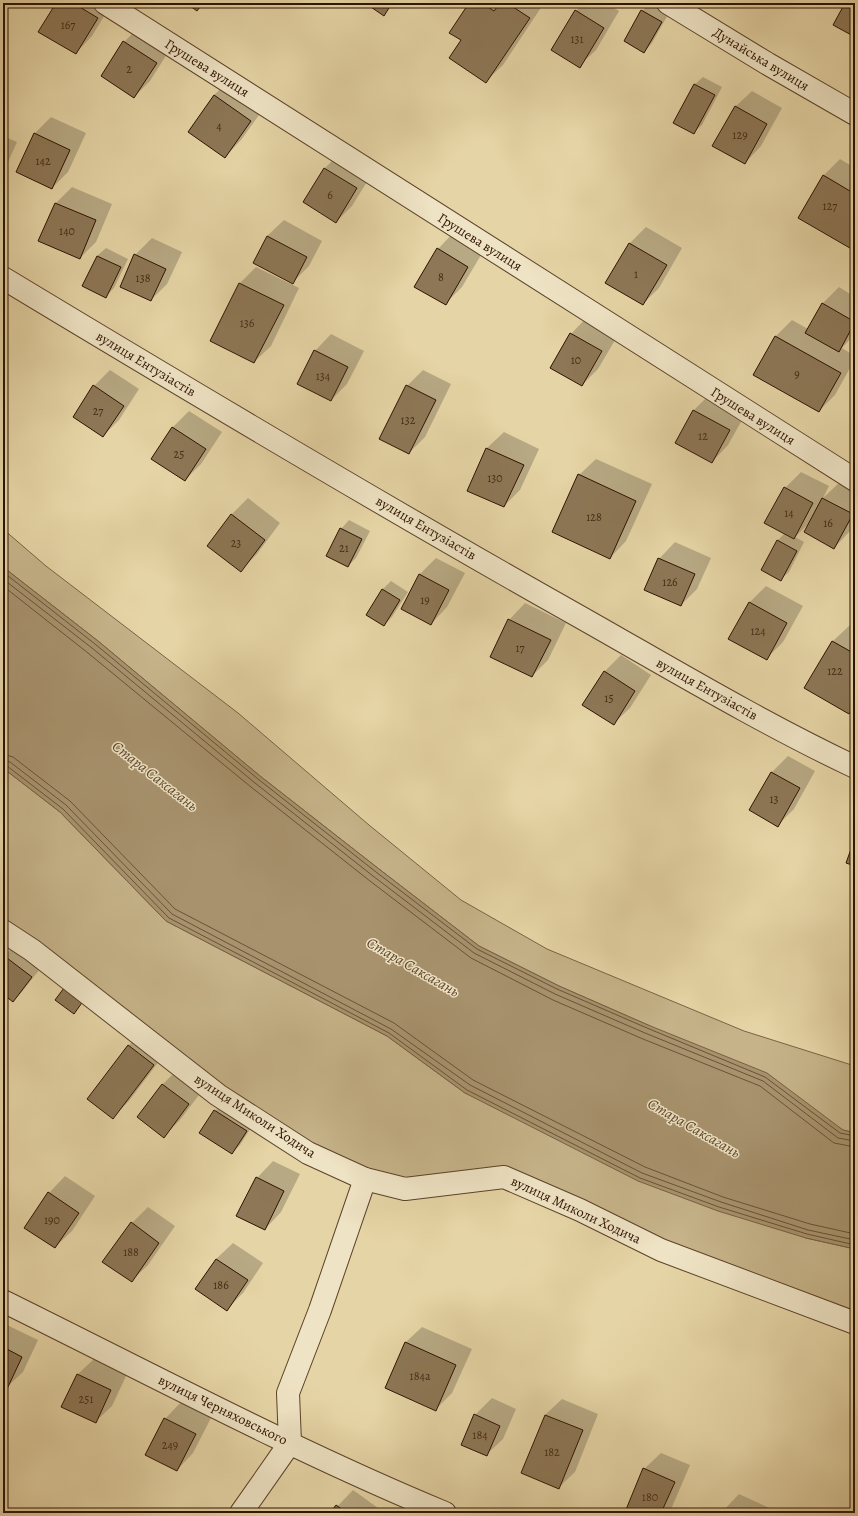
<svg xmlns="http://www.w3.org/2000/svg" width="858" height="1516" font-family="Alegreya,serif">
  <rect width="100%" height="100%" fill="#e5d4a5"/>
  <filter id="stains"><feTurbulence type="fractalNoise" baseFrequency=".005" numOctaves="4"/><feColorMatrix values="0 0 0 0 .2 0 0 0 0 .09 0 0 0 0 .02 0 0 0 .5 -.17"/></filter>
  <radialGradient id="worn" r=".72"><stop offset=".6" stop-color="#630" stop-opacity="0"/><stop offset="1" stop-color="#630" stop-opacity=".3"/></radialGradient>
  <g fill="#c6b389" stroke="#7a6244">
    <polygon points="3,529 46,566 238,713 369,825 461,900 547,949 744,1031 855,1066 855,1133 843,1130 648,1025 559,986 479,946 379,869 260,776 98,641 3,567"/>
    <polygon points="3,768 60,812 166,921 387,1036 465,1093 806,1238 855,1249 855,1323 504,1177 405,1189 308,1153 3,931"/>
  </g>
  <polygon fill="#a7926d" stroke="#775f41" points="3,567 98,641 260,776 379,869 479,946 559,986 648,1025 767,1073 843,1130 855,1133 855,1249 806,1238 718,1211 638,1181 465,1093 387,1036 166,921 60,812 3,768"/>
  <g fill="#0003">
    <polygon points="57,3 112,3 92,36 76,53"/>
    <polygon points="370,3 394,3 384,14"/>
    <polygon points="470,3 544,3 503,65 486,81 462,40"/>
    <polygon points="584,3 606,3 619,11 596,50 579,66 576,11"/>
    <polygon points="650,3 669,13 652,43 644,52 642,11"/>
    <polygon points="141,25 172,46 150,81 134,97 102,76 124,42"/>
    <polygon points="703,77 722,87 702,125 693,133 694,85"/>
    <polygon points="231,79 267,104 241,140 225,157 189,132 214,95"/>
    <polygon points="752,91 782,108 761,146 745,163 735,107"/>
    <polygon points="51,117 86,133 68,172 52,188 35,133"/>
    <polygon points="3,136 17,142 3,173"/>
    <polygon points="341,152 373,172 352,206 336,222 304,202 325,168"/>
    <polygon points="840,159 855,168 855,250 824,175"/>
    <polygon points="72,187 112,204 96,242 80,258 56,203"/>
    <polygon points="284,220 322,241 309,266 293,282 267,236"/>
    <polygon points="646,227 682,248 659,288 643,304 607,283 630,243"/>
    <polygon points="454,232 484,250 462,287 445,304 438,249"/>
    <polygon points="152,238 182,252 167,284 151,300 135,255"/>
    <polygon points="106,248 128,259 114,288 106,296 83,286 97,256"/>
    <polygon points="256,267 299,288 271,346 254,362 211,340 240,283"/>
    <polygon points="839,287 855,297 855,334 842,348 855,356 855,359 835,395 819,411 754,374 776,336 792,320 808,329 822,304"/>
    <polygon points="3,297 6,300 3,304"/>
    <polygon points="587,317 618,335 598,369 582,385 571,334"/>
    <polygon points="331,334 364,351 347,384 331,400 315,351"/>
    <polygon points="110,370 139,389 119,420 103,436 94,386"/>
    <polygon points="423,370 451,384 425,437 409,453 407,386"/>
    <polygon points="710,394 746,413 728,445 712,462 677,442 694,410"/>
    <polygon points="189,411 222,432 201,464 185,480 152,459 173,427"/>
    <polygon points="504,432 539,449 520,490 504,506 469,490 487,448"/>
    <polygon points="596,459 652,484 626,541 610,558 579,475"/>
    <polygon points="801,472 829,486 823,498 840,482 855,490 855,522 850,531 834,548 810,522 795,537 804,542 789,572 780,580 762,570 778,540 785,533 785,488"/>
    <polygon points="248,498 280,523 257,554 241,570 231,515"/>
    <polygon points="349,520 370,531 356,558 348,566 341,529"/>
    <polygon points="675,542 711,558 697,589 681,605 659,559"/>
    <polygon points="436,558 465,573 447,607 431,624 402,609 420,574"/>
    <polygon points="391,581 408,592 392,617 384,625 368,615 383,589"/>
    <polygon points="766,586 803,606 783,642 766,659 749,603"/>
    <polygon points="525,603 566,623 548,660 532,676 509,620"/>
    <polygon points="850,625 855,628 855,707 848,713 806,688 833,641"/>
    <polygon points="621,655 651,675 630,708 613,724 604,672"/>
    <polygon points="788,756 815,771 794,809 778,825 771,773"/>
    <polygon points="12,948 40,969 21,993 13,1001 3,993 3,957"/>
    <polygon points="145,1029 169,1048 129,1101 113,1117 128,1046"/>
    <polygon points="179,1068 205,1087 180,1120 164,1136 138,1117 163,1084"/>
    <polygon points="223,1103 254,1123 240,1145 232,1153 215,1111"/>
    <polygon points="273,1161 300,1174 281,1212 265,1229 257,1178"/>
    <polygon points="65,1176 95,1196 72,1231 55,1247 49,1193"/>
    <polygon points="148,1207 175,1226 148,1265 131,1281 132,1223"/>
    <polygon points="233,1243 263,1263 243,1293 227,1309 196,1289 216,1259"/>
    <polygon points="5,1324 38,1340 23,1372 6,1388 3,1386 3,1325"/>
    <polygon points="422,1327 472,1349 452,1393 436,1409 405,1343"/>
    <polygon points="95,1358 127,1374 112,1406 95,1422 63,1407 78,1374"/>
    <polygon points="492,1398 516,1409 503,1439 486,1455 475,1415"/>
    <polygon points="562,1399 598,1414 575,1472 558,1488 545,1415"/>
    <polygon points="181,1402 211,1418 193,1453 177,1470 165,1419"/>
    <polygon points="661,1453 690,1465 672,1507 667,1513 631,1513 644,1469"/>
    <polygon points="353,1490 385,1513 331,1513"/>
    <polygon points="739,1494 776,1511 775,1513 721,1513"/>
  </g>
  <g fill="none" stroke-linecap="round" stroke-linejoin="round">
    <g stroke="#6a5236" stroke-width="1">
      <polyline points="3,572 95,644 258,779 376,872 477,949 557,989 647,1028 765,1077 840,1133 855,1136"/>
      <polyline points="3,579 92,648 255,783 373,876 474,953 555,994 645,1033 763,1081 838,1138 855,1141"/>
      <polyline points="3,586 88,653 251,787 370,881 471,958 553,1000 643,1039 760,1086 834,1143 855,1147"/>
      <polyline points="3,754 13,757 70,801 175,909 394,1023 473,1080 645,1167 723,1197 810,1224 855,1234"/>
      <polyline points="3,760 10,762 66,805 172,914 391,1029 470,1085 642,1173 721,1202 808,1230 855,1240"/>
      <polyline points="3,766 7,766 63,809 169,918 389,1033 467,1090 640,1178 719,1207 807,1234 855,1245"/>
    </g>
  </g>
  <g fill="#8d7756" stroke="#2e1200">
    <polygon points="56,3 73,3 98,18 76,54 38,32"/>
    <polygon points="186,3 203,3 197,11"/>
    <polygon points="369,3 392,3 384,16 368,5"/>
    <polygon points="469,3 482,3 494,11 500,3 507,3 530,18 486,83 449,58 461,40 449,33"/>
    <polygon points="845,3 855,3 855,37 833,25"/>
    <polygon points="575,10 604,28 580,68 551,50"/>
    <polygon points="641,10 662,22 644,53 624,41"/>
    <polygon points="123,41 157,63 134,98 101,76"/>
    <polygon points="694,84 715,95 694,134 673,123"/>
    <polygon points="214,95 251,121 225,158 188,132"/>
    <polygon points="735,106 767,124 745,164 712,146"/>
    <polygon points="34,133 70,150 52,189 16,172"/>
    <polygon points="324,168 357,188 336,223 303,202"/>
    <polygon points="823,175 855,194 855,251 798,218"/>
    <polygon points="55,203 96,220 80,259 38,241"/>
    <polygon points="267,236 307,257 293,284 253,263"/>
    <polygon points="629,243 667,265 643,305 605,283"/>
    <polygon points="437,248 468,267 446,305 414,287"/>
    <polygon points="134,254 166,269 151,301 120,287"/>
    <polygon points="97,256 121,267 106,298 82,286"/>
    <polygon points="239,283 284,305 254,363 210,341"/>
    <polygon points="822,303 855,322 839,352 805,333"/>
    <polygon points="570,333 602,351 582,386 550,368"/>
    <polygon points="775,336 841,373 819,412 753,375"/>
    <polygon points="314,350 348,367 331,401 297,384"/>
    <polygon points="93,385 124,406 103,437 73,417"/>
    <polygon points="406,385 436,400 409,454 379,439"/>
    <polygon points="693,410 730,430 712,463 675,443"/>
    <polygon points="172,427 206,449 185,481 151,459"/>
    <polygon points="486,448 524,465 504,507 467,491"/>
    <polygon points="578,474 636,501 610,559 552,532"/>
    <polygon points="784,487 813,503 794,539 764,523"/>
    <polygon points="822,498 853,514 834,549 804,532"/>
    <polygon points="231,514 265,540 241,572 207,546"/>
    <polygon points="340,528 362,539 348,567 326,556"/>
    <polygon points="777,540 797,551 781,581 761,570"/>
    <polygon points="658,558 695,574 681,606 644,590"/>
    <polygon points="419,574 449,590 431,625 401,609"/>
    <polygon points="382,589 400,600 384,626 366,615"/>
    <polygon points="749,602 787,623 767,660 728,639"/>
    <polygon points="508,619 551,640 532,677 490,657"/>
    <polygon points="832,641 855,654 855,704 849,714 804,688"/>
    <polygon points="604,671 635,691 614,725 582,705"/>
    <polygon points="771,772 800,788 778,827 749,810"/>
    <polygon points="855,838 855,866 846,863"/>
    <polygon points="3,955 32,977 13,1002 3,994"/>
    <polygon points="67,984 86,997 74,1014 55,1000"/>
    <polygon points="128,1045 154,1065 113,1119 87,1099"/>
    <polygon points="162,1084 189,1104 164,1138 137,1117"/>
    <polygon points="214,1110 247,1131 232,1154 199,1133"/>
    <polygon points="256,1177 284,1191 265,1230 236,1216"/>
    <polygon points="48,1192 79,1213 55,1248 24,1228"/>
    <polygon points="131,1222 159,1243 132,1282 102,1262"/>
    <polygon points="216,1259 248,1280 227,1311 195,1289"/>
    <polygon points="405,1342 456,1365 436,1411 385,1388"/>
    <polygon points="3,1347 22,1357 7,1389 3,1387"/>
    <polygon points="77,1374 111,1390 96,1423 61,1407"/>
    <polygon points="474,1414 500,1426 487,1456 461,1445"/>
    <polygon points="545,1415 583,1430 559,1489 521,1473"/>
    <polygon points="164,1418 196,1434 177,1471 145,1455"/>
    <polygon points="643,1468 675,1482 661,1513 629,1513 625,1512"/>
    <polygon points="336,1505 347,1513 330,1513"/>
  </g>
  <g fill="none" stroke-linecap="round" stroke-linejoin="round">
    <defs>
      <g id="minor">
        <polyline points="105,3 855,480"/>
        <polyline points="668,3 768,64 855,114"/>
        <path d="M3,278C192,392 381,505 573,613C667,666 758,721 855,767"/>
        <polyline points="3,931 32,950 218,1095 308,1153 365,1179 405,1189 504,1177 580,1210 661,1250 855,1323"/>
        <path d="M3,1301C149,1373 295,1451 445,1513"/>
        <polyline points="241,1513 290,1443 288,1393 320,1310 365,1179"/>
      </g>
    </defs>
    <use href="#minor" stroke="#5c4229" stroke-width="24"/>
    <use href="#minor" stroke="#eee3c4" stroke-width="22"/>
  </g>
  <g text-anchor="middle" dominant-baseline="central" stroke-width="3" stroke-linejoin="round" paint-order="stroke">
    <g font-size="12" fill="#462b16">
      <text x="68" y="25">167</text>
      <text x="577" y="39">131</text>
      <text x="129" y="69">2</text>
      <text x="219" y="126">4</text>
      <text x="740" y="135">129</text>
      <text x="43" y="161">142</text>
      <text x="330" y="195">6</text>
      <text x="830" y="206">127</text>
      <text x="67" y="231">140</text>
      <text x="636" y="274">1</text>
      <text x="441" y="277">8</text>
      <text x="143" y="278">138</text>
      <text x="247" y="323">136</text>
      <text x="576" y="360">10</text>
      <text x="797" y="374">9</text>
      <text x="323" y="376">134</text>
      <text x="98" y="411">27</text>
      <text x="408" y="420">132</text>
      <text x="703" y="436">12</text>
      <text x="179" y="454">25</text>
      <text x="495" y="478">130</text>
      <text x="789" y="513">14</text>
      <text x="594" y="517">128</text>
      <text x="828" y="523">16</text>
      <text x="236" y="543">23</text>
      <text x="344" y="548">21</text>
      <text x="670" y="582">126</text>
      <text x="425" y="600">19</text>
      <text x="758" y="631">124</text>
      <text x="520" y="648">17</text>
      <text x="835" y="671">122</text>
      <text x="609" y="698">15</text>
      <text x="774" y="799">13</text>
      <text x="52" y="1220">190</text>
      <text x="131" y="1252">188</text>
      <text x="221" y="1285">186</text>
      <text x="420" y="1376">184а</text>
      <text x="86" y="1399">251</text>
      <text x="480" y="1435">184</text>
      <text x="170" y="1445">249</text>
      <text x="552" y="1452">182</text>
      <text x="650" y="1497">180</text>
    </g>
    <g font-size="14" fill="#2e1200" stroke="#eee3c4">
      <text transform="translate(761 59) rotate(31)">Дунайська вулиця</text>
      <text transform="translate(207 68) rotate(32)">Грушева вулиця</text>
      <text transform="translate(480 242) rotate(32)">Грушева вулиця</text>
      <text transform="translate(146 364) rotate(31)">вулиця Ентузіастів</text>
      <text transform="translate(753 416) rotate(32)">Грушева вулиця</text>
      <text transform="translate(426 528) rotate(30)">вулиця Ентузіастів</text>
      <text transform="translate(707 689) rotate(29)">вулиця Ентузіастів</text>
      <text transform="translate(255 1116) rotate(33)">вулиця Миколи Ходича</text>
      <text transform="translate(576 1210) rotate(25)">вулиця Миколи Ходича</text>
      <text transform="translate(223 1410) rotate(26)">вулиця Черняховського</text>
    </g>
    <g font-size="15" font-style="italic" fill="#5e452c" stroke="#eee3c4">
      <text transform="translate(155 776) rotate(38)">Стара Саксагань</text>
      <text transform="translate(413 967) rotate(30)">Стара Саксагань</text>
      <text transform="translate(694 1128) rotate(30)">Стара Саксагань</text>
    </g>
  </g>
  <rect width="858" height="1516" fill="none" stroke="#e5d4a5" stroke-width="16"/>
  <rect x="4" y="4" width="850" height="1508" fill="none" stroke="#2e1200" stroke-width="2"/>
  <rect x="8" y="8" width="842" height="1500" fill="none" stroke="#2e1200"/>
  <rect width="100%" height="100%" filter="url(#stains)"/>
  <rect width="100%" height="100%" fill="url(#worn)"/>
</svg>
